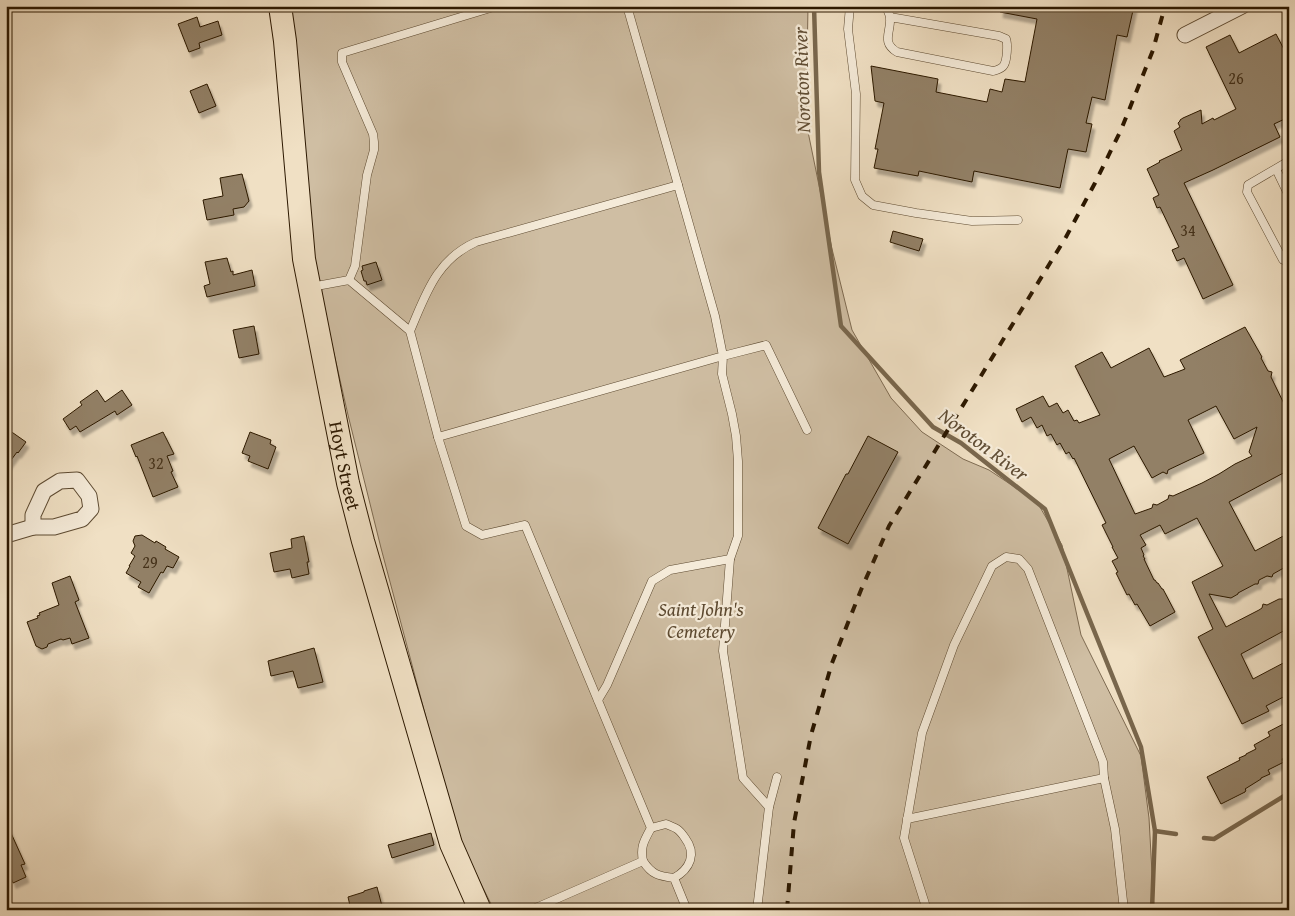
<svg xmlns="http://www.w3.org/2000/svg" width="1295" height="916" font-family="'Gentium Book Plus',serif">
  <defs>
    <filter id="shadow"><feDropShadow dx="3" dy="5.5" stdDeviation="1" flood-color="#0004"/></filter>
  </defs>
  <rect width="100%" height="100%" fill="#f0e0c4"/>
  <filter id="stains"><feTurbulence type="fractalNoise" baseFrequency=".004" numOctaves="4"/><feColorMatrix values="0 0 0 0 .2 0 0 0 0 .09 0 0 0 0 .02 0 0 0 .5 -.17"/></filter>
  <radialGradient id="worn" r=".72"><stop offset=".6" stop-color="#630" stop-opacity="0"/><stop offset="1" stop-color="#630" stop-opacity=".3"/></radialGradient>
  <polygon fill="#cfbea3" stroke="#7e6b52" points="282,6 808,6 806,122 832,249 852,330 891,398 922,432 963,459 989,470 1037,502 1062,545 1081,635 1141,756 1149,818 1154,910 494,910 458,838 381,548 348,415 317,279"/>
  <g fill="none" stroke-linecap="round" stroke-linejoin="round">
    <g stroke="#79674d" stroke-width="4.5">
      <polyline points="814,6 819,172 841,326 933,427 961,443 1045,509 1141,747 1155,831 1152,910"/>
      <polyline points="1155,831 1176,834"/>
      <polyline points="1204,838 1214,839 1289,793"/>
    </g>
  </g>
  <g fill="#928066" stroke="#2c1800" fill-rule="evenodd" filter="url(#shadow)">
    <polygon points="1001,6 1134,6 1127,37 1117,35 1105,100 1092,97 1086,123 1092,124 1086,152 1068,149 1060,188 974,171 972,182 919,171 918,176 874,168 878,149 875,149 884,103 875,101 871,66 938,79 936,92 987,102 990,89 1002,92 1005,79 1025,82 1037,19 1000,12"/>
    <polygon points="197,17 200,27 218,21 222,35 199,43 200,48 189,52 178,24"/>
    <polygon points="1276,34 1289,59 1289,117 1274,124 1280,137 1213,170 1184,183 1233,285 1203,299 1184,258 1177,261 1172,250 1179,247 1160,207 1157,208 1153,198 1159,195 1147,169 1160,162 1159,161 1182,150 1174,131 1180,127 1178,123 1180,121 1180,120 1183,118 1201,110 1202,124 1213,118 1214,120 1236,109 1206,47 1230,35 1239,53"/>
    <polygon points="207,84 216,106 199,113 190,91"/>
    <polygon points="242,174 249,201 244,207 233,209 234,215 207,220 203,200 223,196 220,178"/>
    <polygon points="893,231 923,239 919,251 890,242"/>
    <polygon points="227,258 231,272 233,271 233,275 252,270 255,286 207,297 204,286 210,284 205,262"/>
    <polygon points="376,262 382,280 367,285 366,281 364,281 361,271 363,270 362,266"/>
    <polygon points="254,326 259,354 239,358 233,330"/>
    <path d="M1245,327L1262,357L1261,358L1268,371L1272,372L1271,377L1289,414V470L1229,502L1255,551L1289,533V565L1273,574L1272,577L1267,576L1259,580L1258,584H1255L1238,593V594L1231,598L1209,594L1226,627L1259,610L1262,608L1263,604L1267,605L1279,599H1289V628L1241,654L1253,679L1289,660V694L1266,706L1269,711L1242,724L1198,637L1213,629L1192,582L1223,566L1197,518L1165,534L1160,525L1140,535L1146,545L1141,548L1144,555L1143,556L1145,559H1144L1154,580H1155L1157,583H1158L1162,589H1163L1175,612L1150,626L1137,604L1135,605L1129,594L1127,595L1116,573L1118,572L1112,561L1118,558L1112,547H1113L1102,525L1106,523L1074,458L1073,459L1069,452L1066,454L1060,443L1057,445L1051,434L1047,436L1042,425L1037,428L1031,417L1022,422L1016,409L1043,396L1049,407L1057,403L1063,413L1068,410L1074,421L1077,420L1079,423L1100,415L1075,366L1102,352L1111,368L1149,348L1164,377L1185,369L1180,360ZM1216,406L1234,439L1257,427L1249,452L1252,456L1235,464L1219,474L1202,483L1173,496L1169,495L1168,499L1157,505L1153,504L1152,508L1135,514L1109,459L1134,446L1152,478L1163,472L1167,474L1168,470L1204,453L1188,420Z"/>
    <polygon points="97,390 105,402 122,390 132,405 117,415 115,411 80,432 76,426 70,430 63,419 82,405 80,402"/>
    <polygon points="6,428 26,442 18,453 17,452 6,467"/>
    <polygon points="163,432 174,454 167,456 173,471 171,472 178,487 153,497 137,456 136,457 131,445"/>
    <polygon points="250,432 271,440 270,444 276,447 268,469 248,461 250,456 242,453"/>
    <polygon points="868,436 898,452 848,544 818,528 846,474 848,474"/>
    <polygon points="142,535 155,543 156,541 166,547 165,549 179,557 173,568 167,566 163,573 161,572 149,593 138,587 141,582 126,573 130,566 129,566 135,556 131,553 135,546 133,541 135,536"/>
    <polygon points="304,536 309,562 307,562 309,574 292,578 290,569 274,572 270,553 292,548 291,539"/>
    <polygon points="70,576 79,600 75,602 89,638 72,644 70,638 63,640 61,639 48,644 47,647 42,649 36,646 27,622 38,618 37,616 40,615 39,613 59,605 52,583"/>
    <polygon points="314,648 323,682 298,688 293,671 271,676 268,661"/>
    <polygon points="1289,721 1289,756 1282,759 1284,762 1268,770 1270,774 1261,778 1261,779 1245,789 1246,790 1245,792 1221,804 1207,777 1240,760 1239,758 1246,755 1246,754 1256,749 1254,745 1270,736 1268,732"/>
    <polygon points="6,822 25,864 21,865 26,877 13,883 6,865"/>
    <polygon points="431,833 434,845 392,858 388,845"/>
    <polygon points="377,887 382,906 368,910 351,910 348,897 364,892 364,891"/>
  </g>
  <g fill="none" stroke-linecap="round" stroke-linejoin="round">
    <defs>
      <g id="service">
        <polyline points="627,6 678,185"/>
        <polyline points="850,6 848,29 856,94 855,180 862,196 873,205 916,213 972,221 1018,220"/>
        <path d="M886,6C887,10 890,14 890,18C891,33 881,42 897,52L993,71C997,70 1002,69 1004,65C1007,60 1008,44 1006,39L999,36L890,17"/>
        <polyline points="1289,161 1248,185 1247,192 1283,260 1289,259"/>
        <polyline points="1276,169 1289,196"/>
        <polyline points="349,280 355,266 367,175 374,150 374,142 373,134 342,62 342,53 497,6"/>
        <polyline points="311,287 349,280 410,331 438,437"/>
        <path d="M410,331C426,294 436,260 476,242L678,185L715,316L723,356L438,437L466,526L482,535L525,525L651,828C644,841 640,847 643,861"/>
        <polyline points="730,559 723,651 743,778 769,807"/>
        <polyline points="598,700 607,685 652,581 670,570 730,559 738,536 738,461 736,436 732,414 722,374 723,356 766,345 807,430"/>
        <polyline points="1104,778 1115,829 1124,910"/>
        <polyline points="907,819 1104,778 1103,762 1028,569 1019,559 1006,557 992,566 954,645 922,733 904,838 927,910"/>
        <path d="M651,828L666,824C670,826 674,827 677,829C680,831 683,835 685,838C697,854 690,869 674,878"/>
        <path d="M531,910L643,861C652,875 659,876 674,878L687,910"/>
        <polyline points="757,910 769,807 777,777"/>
      </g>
      <g id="minor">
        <polyline points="1185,35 1242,6"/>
        <polygon points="77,480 89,496 91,509 82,519 54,527 33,527 33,515 44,491 60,481"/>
        <polyline points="6,535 33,527"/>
      </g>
      <g id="primary">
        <path id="s1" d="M280,6L285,41L304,259L348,483L363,541L451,844L480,910"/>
      </g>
    </defs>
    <use href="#service" stroke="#5d4a31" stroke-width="9"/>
    <use href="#minor" stroke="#5d4a31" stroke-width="17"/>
    <use href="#primary" stroke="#2c1800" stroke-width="24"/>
    <use href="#service" stroke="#f5ebd9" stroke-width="8"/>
    <use href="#minor" stroke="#f5ebd9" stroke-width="15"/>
    <use href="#primary" stroke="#f0e0c4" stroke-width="22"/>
    <polyline stroke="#2c1800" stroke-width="4" stroke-dasharray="9 9" stroke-linecap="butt" points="787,910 794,823 811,735 832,663 861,590 889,526 1066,237 1095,183 1121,130 1153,50 1165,6"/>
  </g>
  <g text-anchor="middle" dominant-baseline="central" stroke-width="4.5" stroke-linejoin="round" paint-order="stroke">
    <g font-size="16" fill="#46321a">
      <text x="1236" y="78">26</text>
      <text x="1188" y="230">34</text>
      <text x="156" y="463">32</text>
      <text x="150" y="562">29</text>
    </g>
    <g font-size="19" fill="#2c1800" stroke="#f5ebd9">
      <text stroke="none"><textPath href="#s1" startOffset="465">Hoyt Street</textPath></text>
    </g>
    <g font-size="19" font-style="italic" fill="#5d4a31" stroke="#f5ebd9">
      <text x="701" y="609">Saint John's<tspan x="701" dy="22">Cemetery</tspan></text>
    </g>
    <g font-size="20" font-style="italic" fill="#604d34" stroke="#f5ebd9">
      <text transform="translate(801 80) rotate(-92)">Noroton River</text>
      <text transform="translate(984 444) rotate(37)">Noroton River</text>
    </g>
  </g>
  <rect width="1295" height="916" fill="none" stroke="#f0e0c4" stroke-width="25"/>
  <rect x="8" y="8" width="1280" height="901" fill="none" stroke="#2c1800" stroke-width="2.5"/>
  <rect x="12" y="12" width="1270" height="891" fill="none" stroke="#2c1800"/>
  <rect width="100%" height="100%" filter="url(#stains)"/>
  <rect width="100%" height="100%" fill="url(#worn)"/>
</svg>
